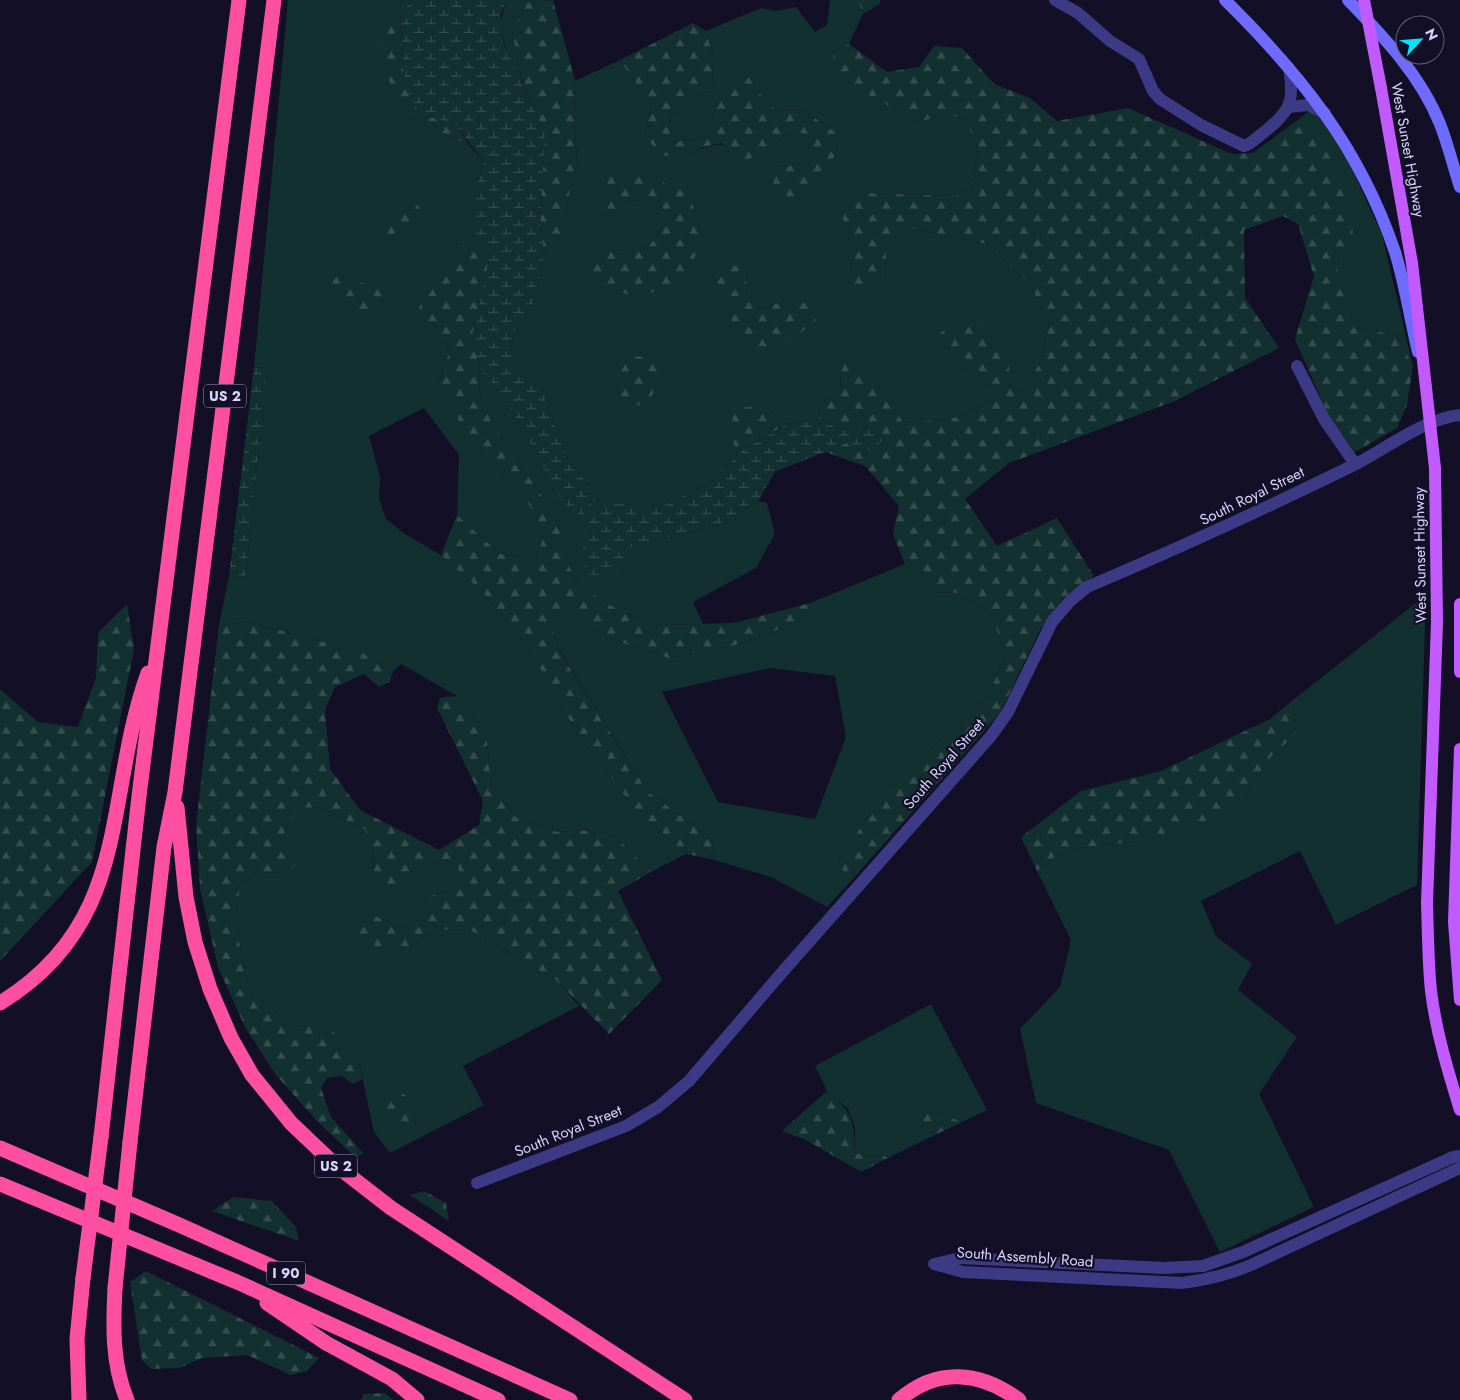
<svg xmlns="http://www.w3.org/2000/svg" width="1460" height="1400" font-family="Jost,sans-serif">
  <defs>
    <pattern id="forest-firs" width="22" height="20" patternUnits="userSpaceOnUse" patternTransform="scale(1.25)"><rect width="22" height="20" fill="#12302f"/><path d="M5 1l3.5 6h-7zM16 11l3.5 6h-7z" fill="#344d4e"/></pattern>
    <pattern id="wetland-marsh" width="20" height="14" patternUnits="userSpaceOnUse" patternTransform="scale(1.25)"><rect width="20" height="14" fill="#12302f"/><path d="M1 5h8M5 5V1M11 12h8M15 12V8" fill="none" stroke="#344d4e"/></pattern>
  </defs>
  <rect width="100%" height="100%" fill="#130f26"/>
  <g fill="#12302f" fill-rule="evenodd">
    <polygon points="288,0 412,0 400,15 389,24 408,117 470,146 484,162 474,193 474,235 424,283 427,334 445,342 449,352 439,383 466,435 530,506 543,539 535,560 500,554 457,515 459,455 424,408 369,436 380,477 379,499 386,519 405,534 441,555 480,590 525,642 577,733 635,809 686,854 651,872 614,835 592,830 557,832 514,816 491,784 486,731 457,696 401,664 393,672 361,652 250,622 219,625 229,576 245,580 268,368 254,367"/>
    <path d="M507,0H551L527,2L512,32L523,84C509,56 493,32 507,0Z"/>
    <path d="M830,0H858L863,14L849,44L833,52L917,122L949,114L965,120L978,147L971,188L956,196L866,193L843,220L857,249L849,273L884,280L887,244L910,228L987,244L1029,283L1049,322L1042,358L1027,387L1015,393L1009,384V358L940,351L989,387V400L962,417L904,423L852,357L842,358L840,391L818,406L819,419L787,424L765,407L734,444L741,451L712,482L660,507L602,502L621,550L719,524L758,501L767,503L775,534L756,568L693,602L703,624L660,625L623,613L578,584L566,560L557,518L491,422L479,393L480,368L520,423L538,456L597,498L567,457L540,385L514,365L511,348L516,329L537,297L544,254L560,235L577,160L574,119L575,81L620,60L652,107L644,135L689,154C720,139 732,145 763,153L784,137L801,132L809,144L806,164L776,167L824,173L838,151L835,132L805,111L776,110L759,93L749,77L719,94L707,136L677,142L669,127L672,116L712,87L714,59L706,31L761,8L776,11L796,7L815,32L827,25ZM636,171L702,244L606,252L649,246L669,219L655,197L627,202L611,226ZM746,268L747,295L763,308L790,299L741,345Z"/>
    <polygon points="1308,112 1318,114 1352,169 1382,235 1413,366 1397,335 1356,328 1337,276 1340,253 1295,122"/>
    <path d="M905,564L933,592L957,593L992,615L1005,654L989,695L881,795L838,863L850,882L827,907L771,877L711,859L714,840L647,791L559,650L550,625L558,614L569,612L604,637L668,658L732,646L797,623L812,607L810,603ZM770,668L835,676L846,737L815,819L718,802L662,692Z"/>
    <polygon points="1426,595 1417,885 1336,925 1300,851 1201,901 1216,936 1252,964 1238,990 1297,1037 1259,1094 1314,1207 1220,1252 1169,1150 1036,1103 1020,1029 1060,987 1071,940 1037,871 1053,858 1078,848 1134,842 1241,803 1270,758 1296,734 1292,701"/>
    <path d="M320,807L364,829L373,843L374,875L404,881L414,868L445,860L458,866L461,889L430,896L416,922L401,928L365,911L409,946L438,930L468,929L556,980L579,1006L463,1066L484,1105L390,1153L374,1132L358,1058L331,1029L295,1025L253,996L244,971L236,921L240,884C258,871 264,870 285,874L281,839L299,808Z"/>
    <polygon points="931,1004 987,1110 962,1122 920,1105 913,1124 937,1134 888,1158 879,1154 867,1158 855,1152 855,1127 848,1109 827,1091 815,1066"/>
  </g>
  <g fill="url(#forest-firs)">
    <polygon points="553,0 575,81 574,119 577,160 560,235 544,254 540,225 545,133 523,84 512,32 527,2"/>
    <polygon points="858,0 880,0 880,4 863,14"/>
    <polygon points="400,15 404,75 426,116 455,124 470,146 408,117 390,84 381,46 389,24"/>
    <polygon points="693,23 706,31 714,59 712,87 672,116 669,127 677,142 707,136 719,94 749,77 759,93 776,110 805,111 835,132 838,151 824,173 793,200 772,189 776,167 806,164 809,144 801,132 784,137 763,153 742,162 722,143 703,147 689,154 662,156 644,135 652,107 620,60"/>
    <polygon points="849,44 887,72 919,67 934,46 962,48 994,84 1030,98 1057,121 1128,108 1232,154 1253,153 1295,122 1308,127 1328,153 1347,198 1354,240 1340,253 1337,276 1356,328 1397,335 1413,366 1407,405 1397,428 1355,452 1329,417 1295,339 1314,276 1298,224 1283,216 1244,230 1245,298 1279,348 1175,401 1009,463 965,499 997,546 1057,518 1094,576 1063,598 1040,630 1000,713 850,882 838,863 881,795 989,695 1005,654 992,615 957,593 933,592 905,564 893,534 899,506 865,466 822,451 847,442 872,451 885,438 862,426 839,429 819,419 818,406 840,391 842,358 852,356 904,423 962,417 989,400 989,387 940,351 937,335 963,318 982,322 1009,358 1009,384 1015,393 1027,387 1042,358 1049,323 1029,283 987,244 911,228 887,244 884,280 858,292 849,273 857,249 843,220 846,205 866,193 956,196 971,188 978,147 965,120 949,114 917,122 834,75 833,52"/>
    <polygon points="636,171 690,194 702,244 679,286 635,296 590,284 588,268 606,252 649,246 669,219 655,197 627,202 611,227 598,215 606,178"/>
    <polygon points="411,199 420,208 409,233 387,241 376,239 378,229"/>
    <polygon points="474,235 490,256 472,337 480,368 479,393 491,422 557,518 566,560 578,584 623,613 660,625 734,623 810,603 812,607 797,623 732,646 668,658 604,637 569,612 558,614 551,625 559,651 647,791 714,840 711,859 686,854 635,809 577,733 525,642 480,590 441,555 457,515 500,554 535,560 543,539 530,506 466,435 439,383 449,352 445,342 426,334 418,315 424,283"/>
    <polygon points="730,265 746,268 747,295 763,308 790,299 812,305 816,322 768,354 741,345 717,282"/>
    <path d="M331,275L386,289C377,314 372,314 346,310L326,283Z"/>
    <polygon points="648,356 661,371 650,401 636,406 620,401 614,384 629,357"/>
    <polygon points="743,407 765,407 787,424 741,451 734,445 732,416"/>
    <polygon points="127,604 134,649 92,862 0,961 0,689 38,722 78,727 96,677 98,633"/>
    <path d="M250,622L361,652L393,672L389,682L379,687L364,674L335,687L325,710L330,769L360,810L439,850L479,825L483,801L437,708L440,698L457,696L486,731L491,784L514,816L557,832L592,830L614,835L651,872L618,891L662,980L609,1034L556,980L468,929L438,930L409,946L379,948L353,933L355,919L365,911L401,928L416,922L430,896L461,889L458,866L445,860L414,868L404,881L386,889L374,875L373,843L364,829L320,807L299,808L281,839L295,866L285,874C264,870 257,871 240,884L236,921L244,971L253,996L295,1025L331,1029L358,1058L362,1079L353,1084L342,1076L327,1078L321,1088L331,1117L363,1153L356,1158L316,1120L276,1075L245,1027L218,967L200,888L196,825L219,625Z"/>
    <polygon points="1292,701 1296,734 1270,758 1241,803 1200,824 1134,842 1078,848 1053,858 1037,871 1021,837 1081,791 1161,771 1270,719"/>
    <path d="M827,1091C853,1114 854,1118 855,1152L867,1158L879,1154L888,1158L861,1172L806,1140L782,1131Z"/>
    <polygon points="393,1094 404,1094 420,1114 403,1130 387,1126 378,1112"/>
    <polygon points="920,1105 962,1122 937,1134 913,1125 911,1115"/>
    <polygon points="424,1191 446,1203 449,1221 410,1195"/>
    <polygon points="233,1197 272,1201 296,1227 299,1241 212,1211"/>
    <polygon points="146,1271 319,1358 307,1371 291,1375 247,1355 202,1358 180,1368 151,1369 142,1360 130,1282"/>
    <polygon points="385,1393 393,1400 361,1400 363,1394"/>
  </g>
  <g fill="url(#wetland-marsh)">
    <polygon points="412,0 507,0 501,13 503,42 545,133 540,225 544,254 537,297 516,329 511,348 514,365 540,385 567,457 597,498 582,516 562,502 520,423 480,368 472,337 490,256 474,235 474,193 484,162 455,124 426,116 411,103 404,75 400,15"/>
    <polygon points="254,367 268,368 245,580 229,576"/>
    <polygon points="819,419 839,429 862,426 885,438 872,451 847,443 775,472 758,501 719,524 622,550 626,569 606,575 589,575 582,561 586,522 602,502 660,507 712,482 741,451 787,424"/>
  </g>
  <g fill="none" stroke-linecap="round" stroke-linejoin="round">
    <g stroke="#3d3a85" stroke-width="12">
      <path d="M1055,0L1078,13L1110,41L1139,59L1153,91L1160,99L1201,125L1244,146C1251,144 1257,137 1263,133C1290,112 1295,102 1289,68"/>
      <polyline points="1289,107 1308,105 1325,113"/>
      <polyline points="1297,366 1324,419 1355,464"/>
      <path d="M1460,1156L1453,1157L1243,1252L1203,1266L1164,1268L960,1258L934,1264L963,1272L1182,1283C1206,1280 1228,1275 1251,1265L1460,1168"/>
      <path d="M477,1183L626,1126L658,1107L689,1081L785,969L991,736L1008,712L1052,622L1070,601L1087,587C1177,549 1266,508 1354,465C1387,448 1424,419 1460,415"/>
    </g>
    <g stroke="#6f6bff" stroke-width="12">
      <path d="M1225,0C1301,75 1360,148 1395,252C1405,284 1410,319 1418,352"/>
      <path d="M1348,0C1383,36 1421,76 1440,124C1448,144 1453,166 1460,187"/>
    </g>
    <g stroke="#c25bff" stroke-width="12">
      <path d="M1381,88L1412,263L1435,468L1437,622L1427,903C1428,932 1428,962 1431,991C1436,1032 1448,1071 1460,1110"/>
      <polyline points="1460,604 1460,672"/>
      <polyline points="1460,749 1454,922 1460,1000"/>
    </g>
    <g stroke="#ff4fa3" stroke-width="15">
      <polyline points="177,807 186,897 195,942 210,989 231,1038 252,1075 291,1123 333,1163 391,1208 685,1400"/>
      <path d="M0,1003C134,921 103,798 148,673"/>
      <polyline points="101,1137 139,796 239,0"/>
      <polyline points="130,1142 164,847 175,792 274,0"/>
      <polyline points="0,1148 177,1224 570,1400"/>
      <polyline points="0,1184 237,1282 498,1400"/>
      <path d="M115,1288C113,1326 112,1364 127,1400"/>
      <polyline points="267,1303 326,1343 392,1379 417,1400"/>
      <polyline points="79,1400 77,1339 83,1278"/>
      <path d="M899,1400C937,1367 980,1371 1019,1400"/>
    </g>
    <polyline stroke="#c25bff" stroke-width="12" points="1364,0 1381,88"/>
    <g stroke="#ff4fa3" stroke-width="15">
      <polyline points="83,1278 101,1137"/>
      <polyline points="115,1288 130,1142"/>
    </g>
  </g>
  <g text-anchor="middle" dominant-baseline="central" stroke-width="4.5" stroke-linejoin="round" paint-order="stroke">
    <g fill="#130f26" stroke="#9e99be" stroke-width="1">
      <rect x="204" y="384.5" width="42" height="23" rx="4"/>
      <rect x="315" y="1154.5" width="42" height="23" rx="4"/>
      <rect x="267" y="1261.5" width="38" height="23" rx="4"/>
    </g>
    <g font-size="14" font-weight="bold" fill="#d9d4ff">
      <text x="225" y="396">US 2</text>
      <text x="336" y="1166">US 2</text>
      <text x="286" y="1273">I 90</text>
    </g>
    <g font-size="15" fill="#d9d4ff" stroke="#130f26">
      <text transform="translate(1408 150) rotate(80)">West Sunset Highway</text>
      <text transform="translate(1252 496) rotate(-26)">South Royal Street</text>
      <text transform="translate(1420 555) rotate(-91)">West Sunset Highway</text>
      <text transform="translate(944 764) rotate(-49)">South Royal Street</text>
      <text transform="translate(568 1131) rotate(-22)">South Royal Street</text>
      <text transform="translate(1025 1257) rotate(4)">South Assembly Road</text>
    </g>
  </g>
  <g transform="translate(1420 40) rotate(64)"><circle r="24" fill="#130f26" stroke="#625e7d"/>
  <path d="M0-4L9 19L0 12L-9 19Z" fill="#00e5ff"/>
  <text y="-8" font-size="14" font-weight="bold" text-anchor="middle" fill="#d9d4ff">N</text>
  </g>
</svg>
